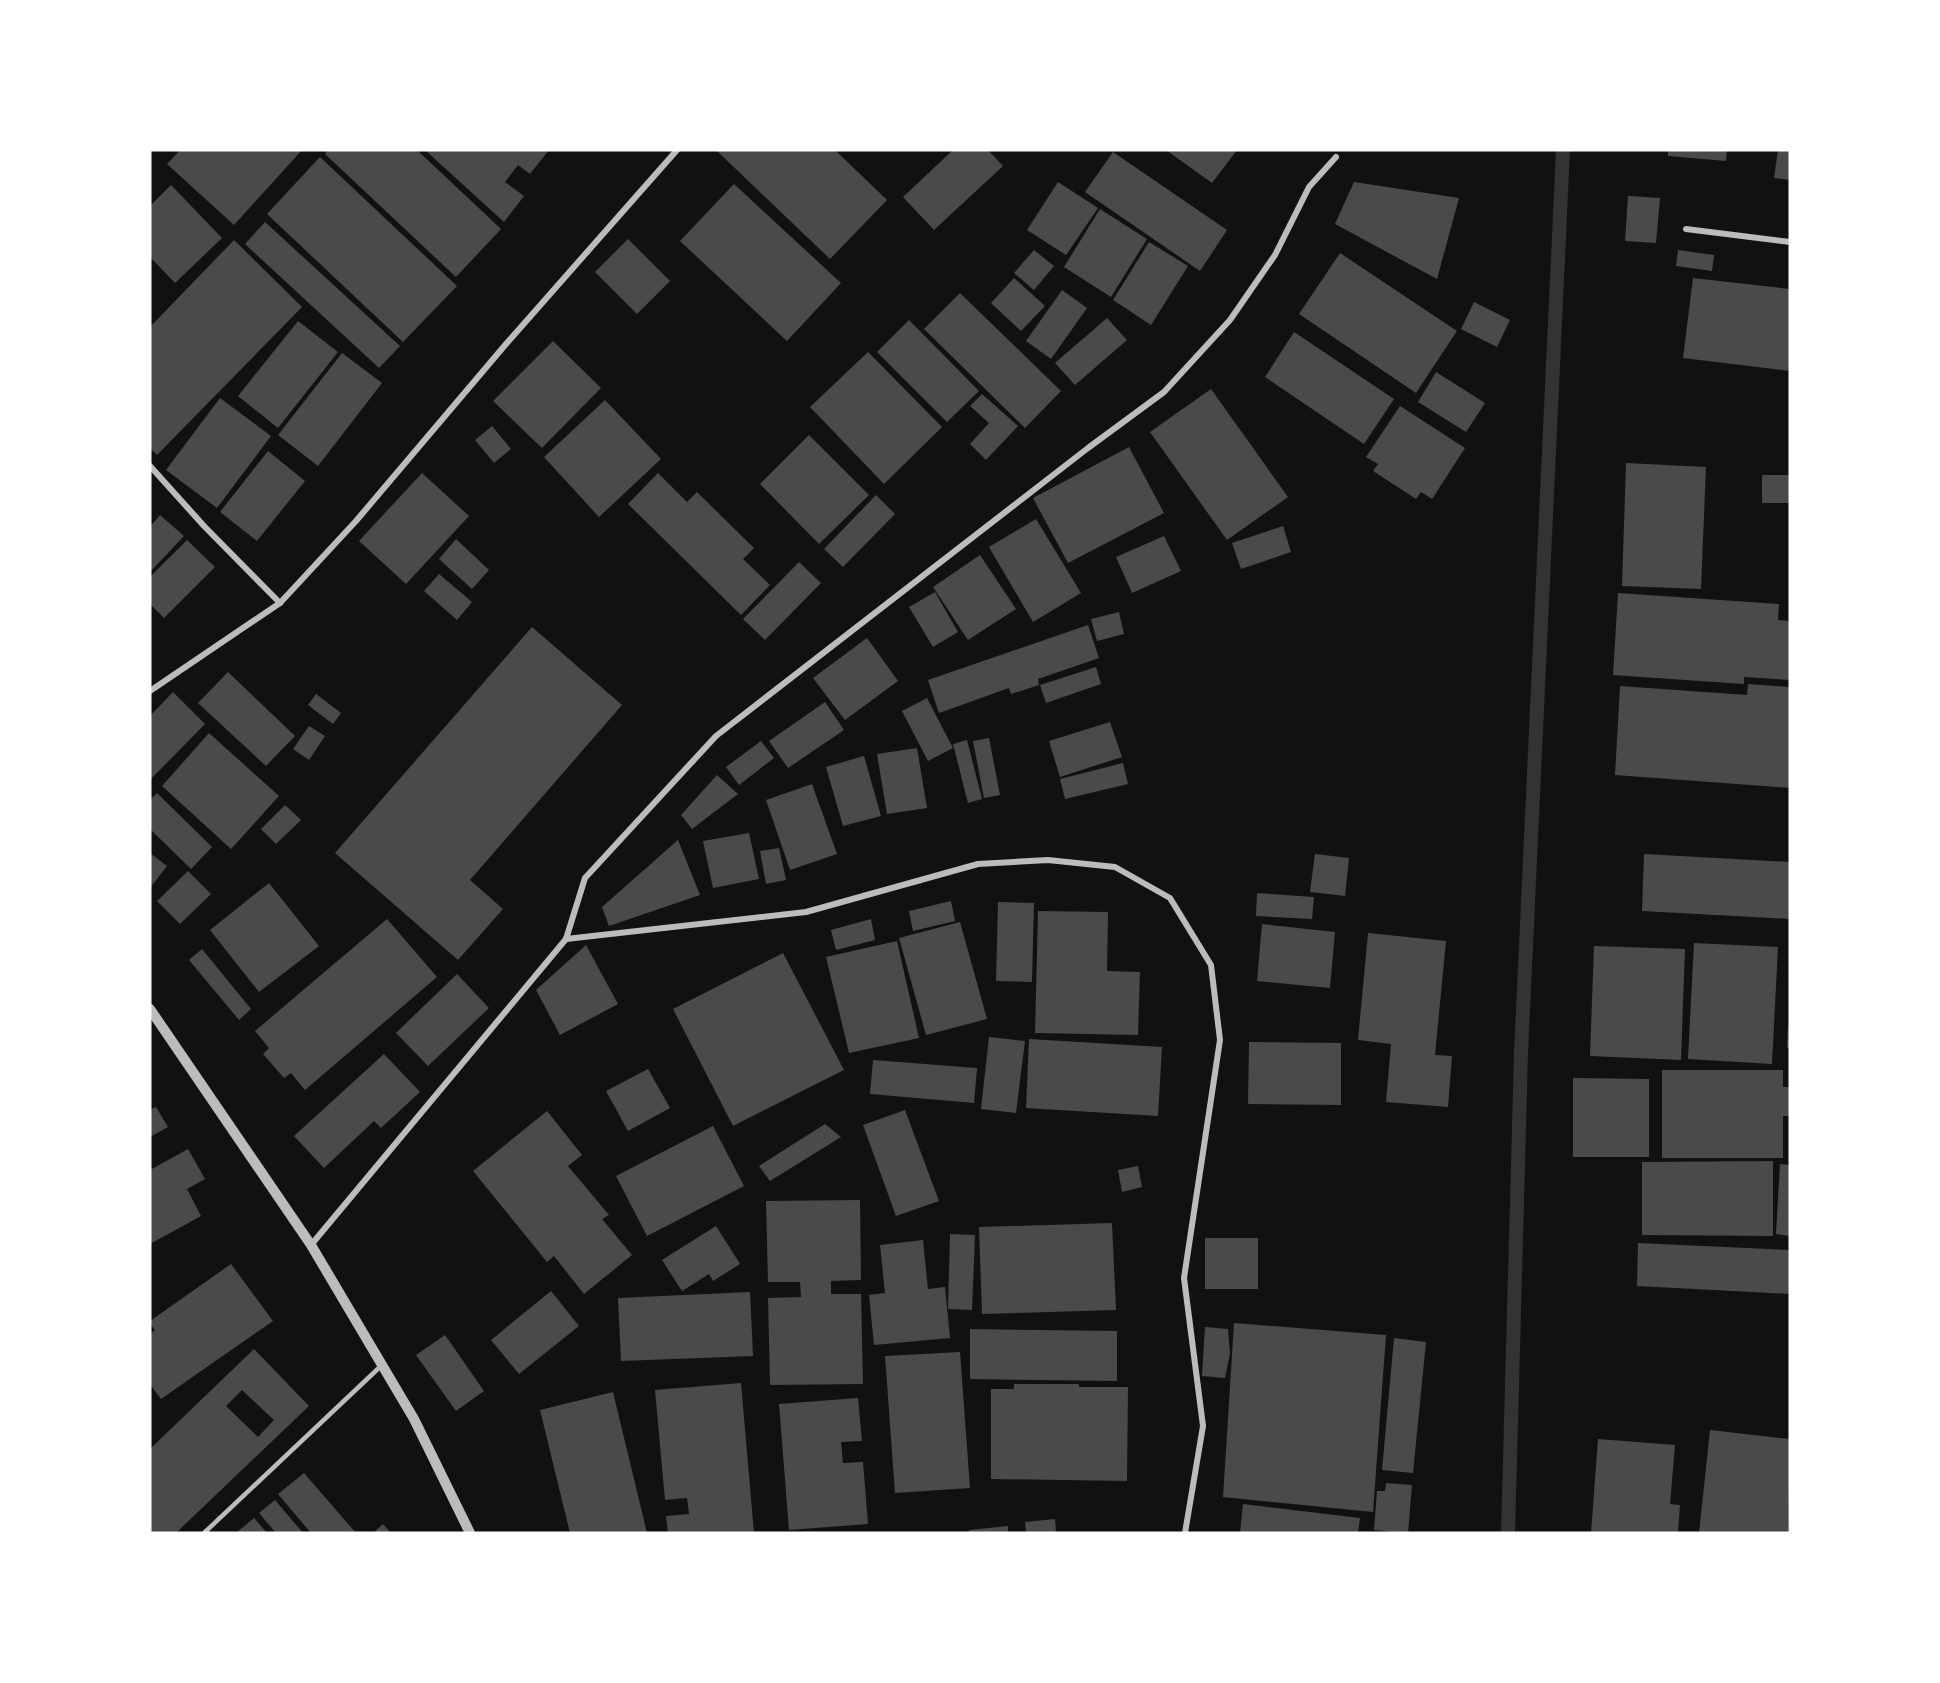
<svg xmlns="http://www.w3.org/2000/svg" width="1940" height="1683" font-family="'PT Sans',sans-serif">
  <rect width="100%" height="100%" fill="#111"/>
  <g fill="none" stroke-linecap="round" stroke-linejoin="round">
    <polyline stroke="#333" stroke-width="14" points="1508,1533 1521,1053 1563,150"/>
  </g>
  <g fill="#4a4a4a" fill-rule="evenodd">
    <polygon points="180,150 302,150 234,225 167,164"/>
    <polygon points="328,150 417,150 501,229 456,277 325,154"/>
    <polygon points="425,150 549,150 530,174 518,165 505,182 524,196 504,222"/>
    <polygon points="716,150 835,150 887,200 830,259"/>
    <polygon points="953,150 988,150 1003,166 934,230 903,197"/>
    <polygon points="1166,150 1237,150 1212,183"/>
    <polygon points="1668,150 1727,150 1726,161 1668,156"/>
    <polygon points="1778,150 1790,150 1790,180 1774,178"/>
    <polygon points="1113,152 1227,230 1200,271 1085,192"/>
    <polygon points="320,157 457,286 403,342 267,214"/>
    <polygon points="1058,182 1098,208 1066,255 1027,230"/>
    <polygon points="1354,182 1459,198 1437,279 1335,224"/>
    <polygon points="734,184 841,283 787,341 680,241"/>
    <polygon points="171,185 222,238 175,283 150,257 150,206"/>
    <polygon points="1628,196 1660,198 1656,243 1625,241"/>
    <polygon points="1100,209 1147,239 1111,297 1064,267"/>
    <polygon points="265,222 400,346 379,368 245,244"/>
    <polygon points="628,239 670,281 637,314 595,272"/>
    <polygon points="234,240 302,307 157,455 150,448 150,327"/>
    <polygon points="1149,242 1188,266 1151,325 1113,300"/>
    <polygon points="1034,250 1054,266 1034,290 1014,273"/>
    <polygon points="1678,250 1714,255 1712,271 1676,266"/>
    <polygon points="1340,253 1457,331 1416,393 1299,314"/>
    <polygon points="1014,278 1045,306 1021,331 991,303"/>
    <polygon points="1693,278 1790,289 1790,371 1683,358"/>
    <polygon points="1062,290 1087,308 1051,359 1026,341"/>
    <polygon points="960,293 1061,391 1025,428 924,329"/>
    <polygon points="1474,302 1510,320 1497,347 1461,329"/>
    <polygon points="1107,318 1127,340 1075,385 1055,363"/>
    <polygon points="909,320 979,391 947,422 877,352"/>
    <polygon points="298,321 338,352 278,428 238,396"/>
    <polygon points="1294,332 1394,399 1364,444 1265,377"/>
    <polygon points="553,341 601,388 542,448 493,401"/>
    <polygon points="868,352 942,427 884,484 810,407"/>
    <polygon points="342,353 382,383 318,466 278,435"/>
    <polygon points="1436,372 1485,403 1466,432 1418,402"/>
    <polygon points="1211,389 1288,497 1227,540 1150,432"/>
    <polygon points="982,394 1018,426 986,460 970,444 989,423 970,406"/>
    <polygon points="220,398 271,436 217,508 166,470"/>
    <polygon points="605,400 661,459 599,517 544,457"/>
    <polygon points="1400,406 1465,448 1432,499 1421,492 1416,499 1373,471 1378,464 1366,457"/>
    <polygon points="492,426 511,449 494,463 475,440"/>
    <polygon points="809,435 869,495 819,544 760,484"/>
    <polygon points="1129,447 1164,513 1068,563 1033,498"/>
    <polygon points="268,451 305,481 257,541 220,512"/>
    <polygon points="1626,463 1706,467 1701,589 1622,586"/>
    <polygon points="422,473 469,516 406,584 359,541"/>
    <polygon points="658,473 687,502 697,492 754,548 743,559 770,585 741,615 628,504"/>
    <rect x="1762" y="475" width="28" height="28"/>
    <polygon points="876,495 895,514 843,567 824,549"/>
    <polygon points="160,515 184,536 150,572 150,527"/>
    <polygon points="1036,519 1081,593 1033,622 989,547"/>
    <polygon points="1283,526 1291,552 1241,569 1232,543"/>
    <polygon points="1164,536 1181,571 1132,593 1116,557"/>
    <polygon points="456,539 489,570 472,589 439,559"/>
    <polygon points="187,540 215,567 164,618 150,604 150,577"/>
    <polygon points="980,555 1016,609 968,640 933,587"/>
    <polygon points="799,562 821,583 765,640 743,619"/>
    <polygon points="439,574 472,602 457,620 424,591"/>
    <polygon points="935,592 958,632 933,647 909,607"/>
    <polygon points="1618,593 1779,604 1778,620 1790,621 1790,680 1744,677 1744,684 1613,675"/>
    <polygon points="1119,612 1124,634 1097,641 1091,619"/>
    <polygon points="1088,625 1099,658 1038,679 1039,685 1011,694 1009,688 939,713 928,680"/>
    <polygon points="532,627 622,705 470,880 503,909 458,960 335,853"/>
    <polygon points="867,638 898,681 845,720 813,678"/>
    <polygon points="1096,667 1101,684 1046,703 1040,685"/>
    <polygon points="228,672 295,736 266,766 198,703"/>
    <polygon points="1748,684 1790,687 1790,788 1615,775 1620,686 1747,695"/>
    <polygon points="173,692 205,724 150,780 150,716"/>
    <polygon points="316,694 341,713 333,724 308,705"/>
    <polygon points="927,698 953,748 928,761 902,711"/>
    <polygon points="825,702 844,730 788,768 769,741"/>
    <polygon points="1110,722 1122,757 1060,777 1049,741"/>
    <polygon points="309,726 325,736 309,760 293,749"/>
    <polygon points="209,733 279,796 231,849 162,786"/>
    <polygon points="989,738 1000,795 984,798 973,741"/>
    <polygon points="967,740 982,799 968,803 953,744"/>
    <polygon points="761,741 774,758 739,785 726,767"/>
    <polygon points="917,748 927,808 887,814 877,754"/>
    <polygon points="864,756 881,816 843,826 826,767"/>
    <polygon points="1123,763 1128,784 1065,799 1060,779"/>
    <polygon points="717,775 738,794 692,829 681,815"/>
    <polygon points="812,784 837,854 790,870 766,800"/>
    <polygon points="157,793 212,847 191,869 150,829 150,800"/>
    <polygon points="285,805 301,820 276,844 261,829"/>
    <polygon points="749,833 759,879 713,888 703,841"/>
    <polygon points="678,840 700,895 609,926 602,907"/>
    <polygon points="779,848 786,880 766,884 760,851"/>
    <polygon points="150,853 167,866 150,888"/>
    <polygon points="1315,854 1349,858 1345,896 1310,892"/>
    <polygon points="1644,854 1790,862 1790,919 1642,911"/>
    <polygon points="188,871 211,894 180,924 157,901"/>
    <polygon points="269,883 319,946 259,992 210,930"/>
    <polygon points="1257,893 1314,897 1312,919 1256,916"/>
    <polygon points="951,901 955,921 913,931 909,911"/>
    <polygon points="998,902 1034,903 1032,982 996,981"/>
    <polygon points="1038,911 1108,912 1107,971 1140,972 1138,1035 1035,1033"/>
    <polygon points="387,919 437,977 305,1090 291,1073 284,1078 263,1054 269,1048 255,1031"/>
    <polygon points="871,919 875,940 836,950 831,930"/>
    <polygon points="960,922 987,1019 926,1035 899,938"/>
    <polygon points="1262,924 1335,932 1330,988 1257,981"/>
    <polygon points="1368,933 1446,941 1435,1055 1452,1056 1448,1107 1386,1102 1391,1044 1358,1040"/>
    <polygon points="897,941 919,1038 849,1053 826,957"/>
    <polygon points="1694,943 1778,947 1772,1064 1688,1059"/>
    <polygon points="586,945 618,1004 560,1035 536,990"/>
    <polygon points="1594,946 1685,949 1681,1060 1590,1056"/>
    <polygon points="202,949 251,1009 239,1020 189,960"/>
    <polygon points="783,953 844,1070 733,1126 673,1009"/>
    <polygon points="457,974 489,1008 428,1066 396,1033"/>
    <polygon points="1788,1026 1790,1026 1790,1048 1787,1048"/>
    <polygon points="989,1037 1025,1041 1016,1113 981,1109"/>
    <polygon points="1029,1039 1162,1047 1158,1116 1026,1108"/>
    <polygon points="1249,1042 1341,1043 1341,1105 1248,1104"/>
    <polygon points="384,1054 420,1092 381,1128 374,1121 324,1168 294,1136"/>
    <polygon points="873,1060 977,1068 974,1103 870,1094"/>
    <polygon points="648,1069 670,1108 628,1131 606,1091"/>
    <polygon points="1662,1070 1783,1070 1783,1087 1790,1087 1790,1116 1783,1116 1783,1158 1662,1158"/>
    <polygon points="1573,1078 1649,1079 1649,1157 1573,1157"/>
    <polygon points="156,1107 168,1127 150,1137 150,1110"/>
    <polygon points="905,1110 939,1201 896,1216 863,1125"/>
    <polygon points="547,1111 582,1155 568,1166 609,1215 602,1219 632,1255 584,1294 554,1256 547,1262 473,1171"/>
    <polygon points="825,1124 841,1137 770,1181 759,1166"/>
    <polygon points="713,1126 744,1186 647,1236 616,1176"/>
    <polygon points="188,1149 205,1179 187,1189 201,1216 150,1244 150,1170"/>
    <polygon points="1773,1161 1773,1236 1642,1235 1642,1162"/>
    <polygon points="1780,1164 1790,1165 1790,1236 1776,1234"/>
    <polygon points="1138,1166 1142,1187 1122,1192 1118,1170"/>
    <polygon points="860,1200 861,1280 831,1281 831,1294 861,1294 863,1384 770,1385 768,1298 801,1297 800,1282 768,1282 766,1201"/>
    <polygon points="1112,1223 1116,1310 982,1314 979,1227"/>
    <polygon points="716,1226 740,1264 713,1281 709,1274 682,1291 662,1260"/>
    <polygon points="950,1234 975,1235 972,1310 948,1309"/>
    <rect x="1205" y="1238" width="53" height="51"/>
    <polygon points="923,1240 928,1289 945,1287 950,1338 874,1345 869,1295 885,1293 880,1245"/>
    <polygon points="1638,1243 1790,1250 1790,1294 1637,1286"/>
    <polygon points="231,1264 273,1321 161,1399 150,1384 150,1334 155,1330 150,1324 150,1321"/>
    <polygon points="551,1291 579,1326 519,1374 491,1340"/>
    <polygon points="750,1292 753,1356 621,1361 618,1298"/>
    <polygon points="1234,1323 1386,1335 1373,1512 1223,1497"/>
    <polygon points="1205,1327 1228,1329 1230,1353 1225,1378 1202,1376"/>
    <polygon points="970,1329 1117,1331 1117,1381 970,1379"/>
    <polygon points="445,1335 484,1391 456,1411 416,1355"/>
    <polygon points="1394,1338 1426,1342 1413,1473 1382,1470"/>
    <path d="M254,1349L309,1406L176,1533H150V1449ZM242,1390L274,1420L258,1437L226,1406Z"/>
    <polygon points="960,1352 970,1488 895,1493 885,1356"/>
    <polygon points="741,1383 754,1533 668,1533 666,1516 689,1514 687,1498 665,1500 655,1390"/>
    <polygon points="1014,1384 1079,1384 1079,1387 1128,1387 1127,1481 991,1479 991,1389 1014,1389"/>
    <polygon points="613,1392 647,1533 570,1533 540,1410"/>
    <polygon points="858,1398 862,1441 841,1442 843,1463 863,1462 868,1524 789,1530 779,1404"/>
    <polygon points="1710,1430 1790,1439 1788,1533 1699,1533"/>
    <polygon points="1598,1439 1675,1445 1670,1504 1680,1505 1678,1533 1591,1533"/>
    <polygon points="304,1473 356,1533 311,1533 278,1494"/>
    <polygon points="1386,1483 1412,1485 1408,1533 1374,1530 1377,1491 1385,1491"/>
    <polygon points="275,1500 303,1533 276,1533 259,1513"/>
    <polygon points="1243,1504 1360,1518 1358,1533 1240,1533"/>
    <polygon points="254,1518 267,1533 236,1533"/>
    <polygon points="1055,1519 1056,1533 1026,1533 1025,1522"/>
    <polygon points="383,1524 391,1533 373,1533"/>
    <polygon points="1008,1526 1008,1533 969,1533 969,1530"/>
  </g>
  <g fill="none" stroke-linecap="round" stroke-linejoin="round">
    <polyline stroke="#bcbcbc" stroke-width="4.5" points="204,1533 382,1365"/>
    <g stroke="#bcbcbc" stroke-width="6">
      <polyline points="1686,229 1790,242"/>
      <polyline points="150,466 204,526 280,603"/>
      <polyline points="150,691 280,603 356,521 506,344 677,150"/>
      <polyline points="566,939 806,912 978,864 1048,860 1115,867 1170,898 1211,965 1220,1040 1184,1278 1203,1426 1185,1533"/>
      <polyline points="311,1245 566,939 585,878 716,736 1088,448 1164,392 1230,320 1275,255 1309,187 1336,157"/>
    </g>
    <polyline stroke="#bcbcbc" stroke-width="10" points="150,1009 311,1245 414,1419 470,1533"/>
  </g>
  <rect width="1940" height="1683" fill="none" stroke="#ffffff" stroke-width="303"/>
</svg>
